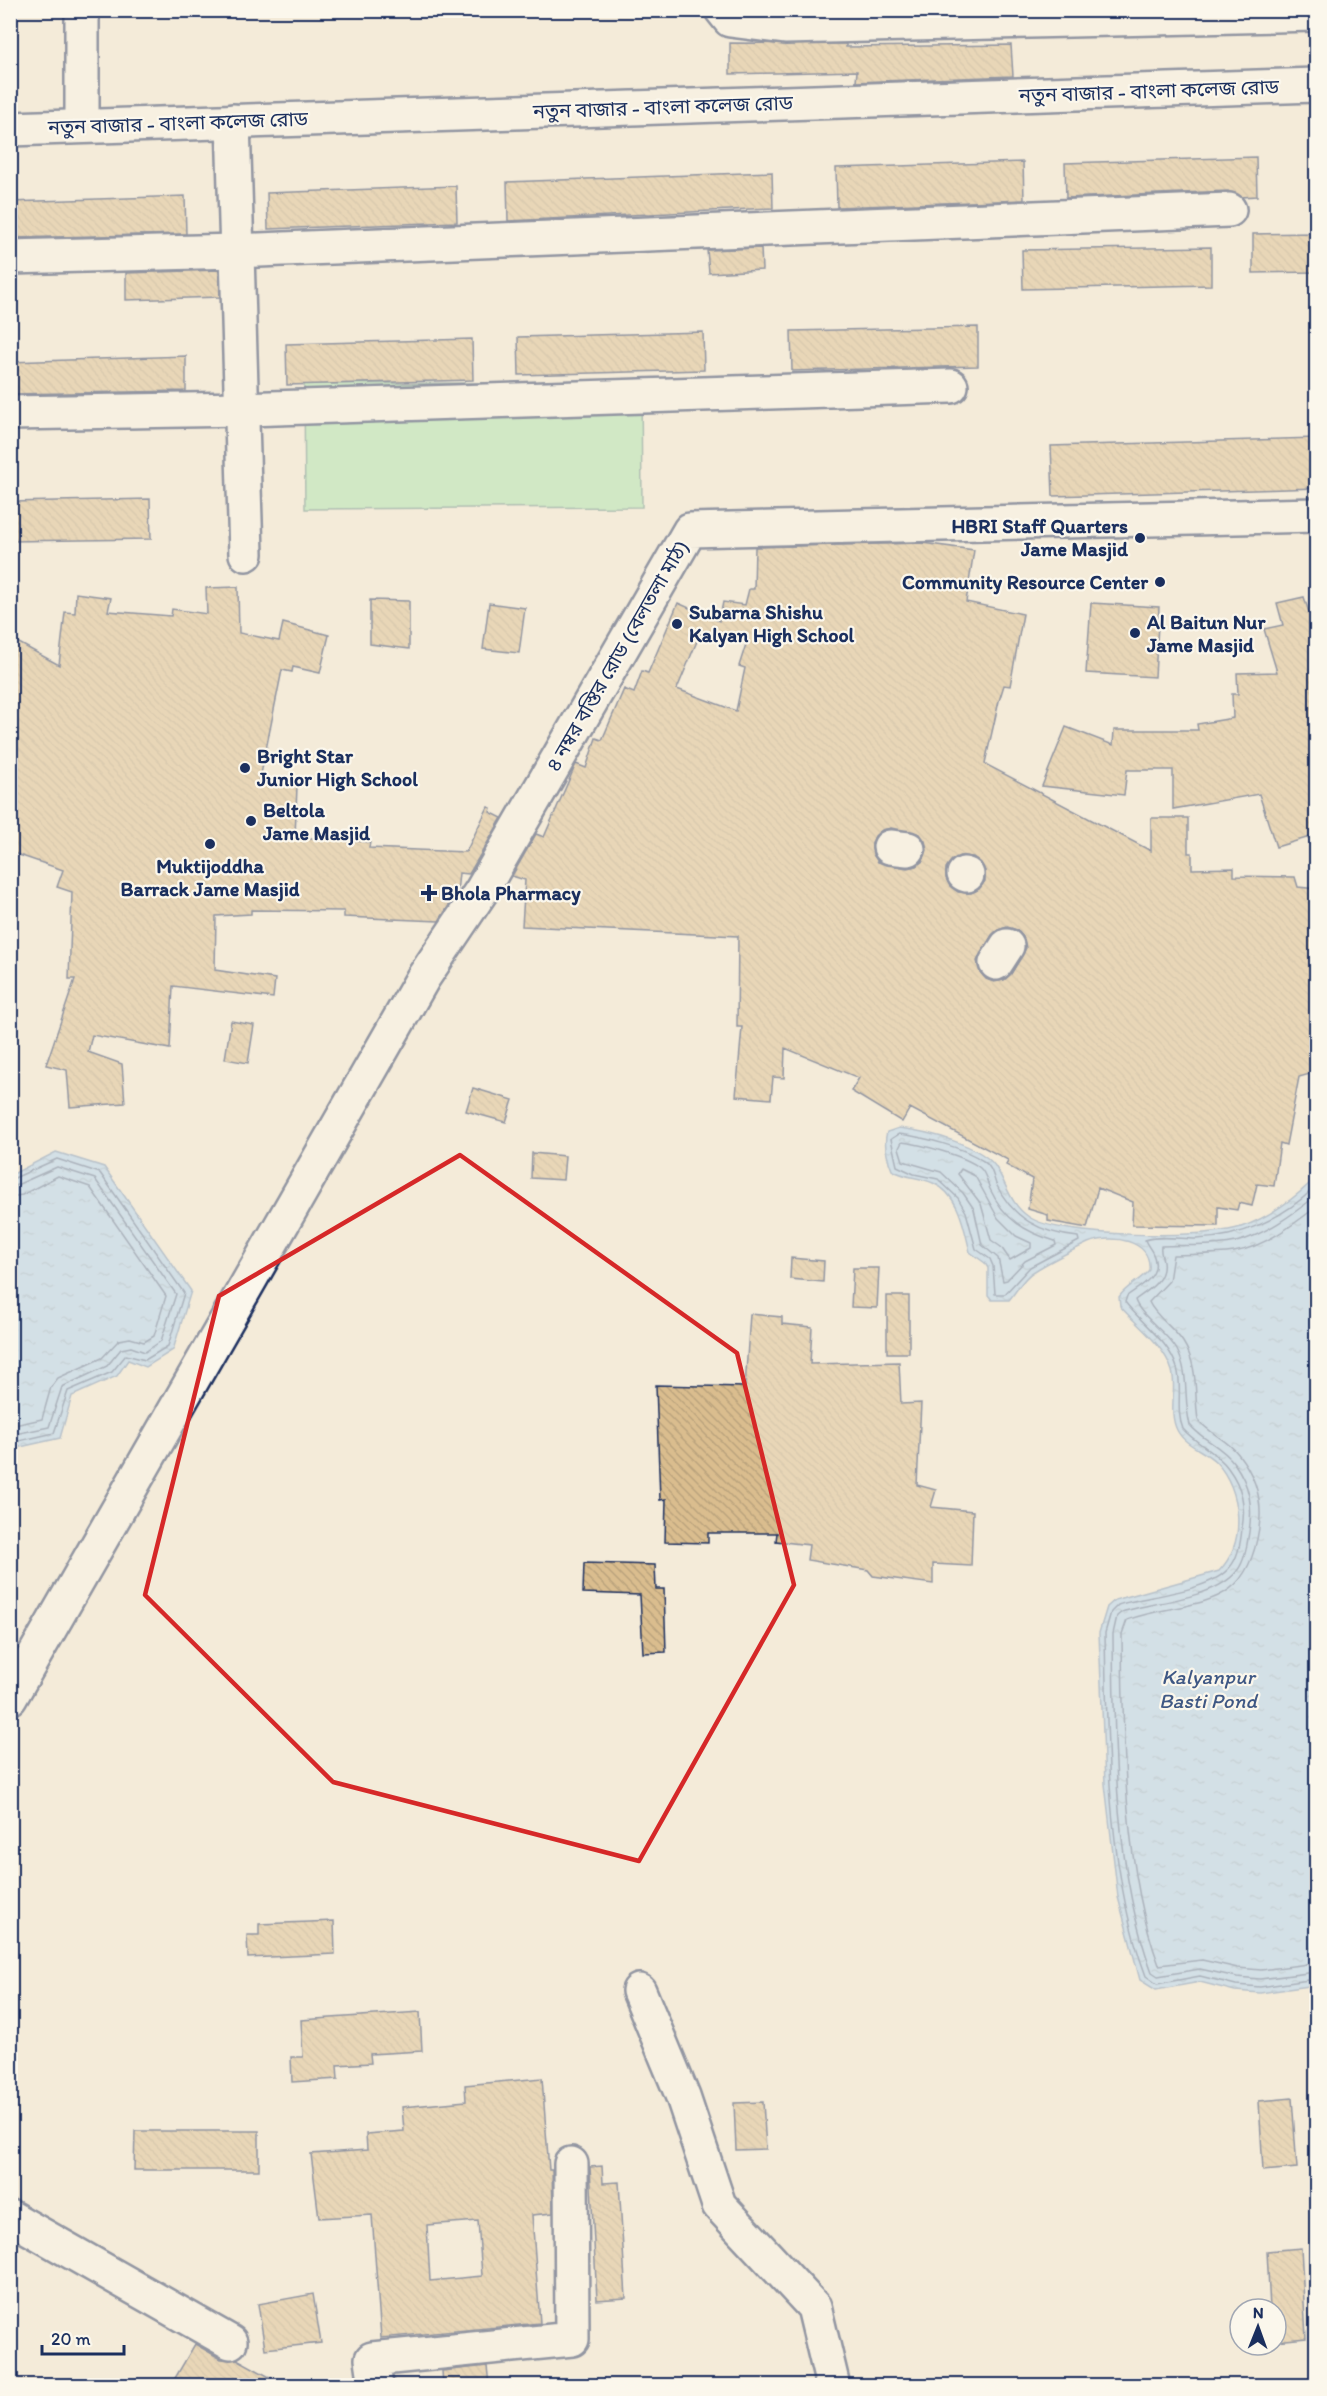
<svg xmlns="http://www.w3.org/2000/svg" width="1327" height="2396" font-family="Itim,'Noto Sans Bengali',sans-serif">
  <defs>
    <pattern id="water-ripples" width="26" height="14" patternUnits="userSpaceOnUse" patternTransform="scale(1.5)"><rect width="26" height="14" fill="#acd2f5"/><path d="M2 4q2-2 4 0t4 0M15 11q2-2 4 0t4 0" fill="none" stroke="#93b5d4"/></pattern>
    <pattern id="building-back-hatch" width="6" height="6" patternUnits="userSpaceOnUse" patternTransform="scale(1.5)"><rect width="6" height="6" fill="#dabd8e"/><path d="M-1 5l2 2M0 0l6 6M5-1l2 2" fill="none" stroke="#baa37d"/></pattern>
  </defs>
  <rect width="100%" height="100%" fill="#f4ebd9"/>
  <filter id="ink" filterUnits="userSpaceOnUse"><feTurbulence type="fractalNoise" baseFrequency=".0167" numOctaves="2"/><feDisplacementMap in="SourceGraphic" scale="12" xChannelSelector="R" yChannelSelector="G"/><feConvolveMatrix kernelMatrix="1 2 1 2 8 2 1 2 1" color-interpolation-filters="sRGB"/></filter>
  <g filter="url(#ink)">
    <polygon fill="#a6e5ad" stroke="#608a86" stroke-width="1.5" points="641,382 642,507 305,509 304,384"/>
    <g fill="url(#water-ripples)" stroke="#7291b9" stroke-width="1.5">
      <path d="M899,1128C925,1131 984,1145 997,1169C1007,1186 1011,1205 1029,1217C1059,1238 1205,1239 1241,1227C1268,1218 1297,1197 1316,1177V1985L1260,1993L1235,1991L1200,1982L1156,1990L1140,1980L1118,1897L1105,1784L1099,1633L1107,1607L1115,1600L1219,1571C1247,1542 1242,1490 1216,1462C1204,1450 1185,1446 1177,1430C1168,1412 1177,1389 1172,1371C1164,1344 1137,1326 1120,1306L1119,1297C1126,1286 1140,1281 1149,1270C1152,1239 1111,1234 1088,1243C1073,1250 1047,1263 1033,1272C1023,1278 1017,1291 1009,1300H992L988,1295V1268L985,1263L970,1252C964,1227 959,1194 933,1183C919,1177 905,1178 892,1170C887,1158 883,1145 887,1132Z"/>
      <polygon points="56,1152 104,1167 191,1291 173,1350 146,1367 128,1360 117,1376 72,1396 60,1438 11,1449 11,1175"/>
    </g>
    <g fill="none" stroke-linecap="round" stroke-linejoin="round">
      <g stroke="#55709a" stroke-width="1.5">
        <path d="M899,1134C922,1137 964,1147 983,1161C992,1166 993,1176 996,1184C1013,1219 1041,1233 1078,1237L1079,1241L1030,1267L1005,1294H995L993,1266L990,1259L976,1249L966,1212L958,1198L938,1179L914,1174L897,1166L891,1139Z"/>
        <path d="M902,1142C920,1144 966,1156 980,1168C986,1173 987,1182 990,1189C1004,1219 1025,1232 1055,1241L1056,1245L1025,1261L1007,1280L1003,1281L998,1258L982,1245L974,1209L963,1193L941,1172L903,1161L899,1148Z"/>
        <polygon points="961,1169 975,1176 998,1218 1016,1236 1031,1243 1031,1248 1010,1260 1001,1247 991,1240 981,1204 958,1174"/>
        <polyline points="10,1180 57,1159 100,1173 184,1293 168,1346 145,1360 126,1355 112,1372 68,1391 54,1433 10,1443"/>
        <path d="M1316,1186C1284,1218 1241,1238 1196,1239C1181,1239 1159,1235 1145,1240C1147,1245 1150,1248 1152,1252C1164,1275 1142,1285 1127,1296L1125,1302C1142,1324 1169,1341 1177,1368C1183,1388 1175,1409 1183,1429C1196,1444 1216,1451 1228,1468C1242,1487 1246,1505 1242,1528C1241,1540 1239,1557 1230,1567C1210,1592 1149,1595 1118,1605L1111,1612L1105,1633C1107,1743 1107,1873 1146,1976L1157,1984L1200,1976L1236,1985L1260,1987L1316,1979"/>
        <polyline points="10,1188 57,1167 95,1179 176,1294 161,1341 145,1352 131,1347 121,1349 107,1366 62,1387 49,1427 10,1435"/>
        <path d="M1316,1196C1293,1214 1265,1235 1236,1242C1211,1248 1186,1244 1161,1246C1160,1252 1162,1255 1163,1261C1166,1280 1149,1290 1135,1300C1140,1316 1168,1333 1177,1350C1190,1375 1183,1399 1190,1425C1202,1440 1222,1446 1234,1463C1250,1485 1253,1506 1249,1532C1247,1545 1245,1561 1237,1571C1215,1599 1155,1601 1122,1612L1117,1616L1113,1634C1114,1741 1114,1871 1152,1972L1158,1976L1200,1969L1237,1977L1260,1979L1316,1972"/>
        <polyline points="10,1197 22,1195 58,1176 90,1187 166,1296 154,1336 144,1342 130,1338 119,1340 102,1358 58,1378 51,1387 42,1419 10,1426"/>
        <path d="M1316,1207C1293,1225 1264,1247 1234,1252C1214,1255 1193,1254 1173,1255L1169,1281L1149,1302C1155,1316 1174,1328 1183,1342C1199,1367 1194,1393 1198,1420C1210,1434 1228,1440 1239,1455C1256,1477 1263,1501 1259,1528C1246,1616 1193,1597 1127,1620L1122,1634C1123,1736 1123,1870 1159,1965L1202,1960L1238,1968L1261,1970L1316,1963"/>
      </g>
    </g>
    <g fill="url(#building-back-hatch)" stroke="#1b2f5e" stroke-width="1.5" fill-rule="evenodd">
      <polygon points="730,43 846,44 846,47 1011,45 1013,76 856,82 857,71 730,74"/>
      <polygon points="1256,157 1257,196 1241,197 1228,191 1066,198 1065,163"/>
      <polygon points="1023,162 1024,200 837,207 836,168"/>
      <polygon points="772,172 773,208 508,221 507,182"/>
      <polygon points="456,186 457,222 268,229 267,193"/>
      <polygon points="185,196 186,234 10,238 10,202"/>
      <polygon points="1317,233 1317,272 1253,273 1253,234"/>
      <polygon points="1211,247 1211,285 1023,289 1022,250"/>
      <polygon points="761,248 762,270 709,273 707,250"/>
      <polygon points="219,270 220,297 126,300 126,273"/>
      <polygon points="978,327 978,366 792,371 791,331"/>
      <polygon points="703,332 704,370 519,375 518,337"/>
      <polygon points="472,339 473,380 287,385 286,344"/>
      <polygon points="186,356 186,391 10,394 10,362"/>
      <polygon points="1317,438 1317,488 1053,496 1051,446"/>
      <polygon points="150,499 151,539 10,541 10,502"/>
      <path d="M922,543L974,550L966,602L1023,614L1010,686L1004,685L999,701L985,763L987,765L1151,851V818H1188V853H1192V869L1234,868V876L1295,877L1298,887L1317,889V1072L1299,1077L1286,1145L1280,1143L1274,1186L1257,1184L1252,1206L1239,1203L1237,1210L1218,1207V1226L1132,1225L1133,1202L1098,1188L1087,1228L1048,1221V1215L1028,1209L1032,1179L1006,1165L1008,1160L910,1108L902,1122L851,1091L859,1078L785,1048L784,1078L773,1077L771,1099L736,1096L742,1027H737L738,936L522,926L525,880L512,876L536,834L544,837L576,764L586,768L596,738L602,740L624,689L634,693L642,671L648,673L678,603L719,621L723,602L745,605L749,589H754L755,547ZM700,634L748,638L739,666L745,668L736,711L677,689ZM891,828L920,834L925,841L927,850L923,861L916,866L907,868L878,862L873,854L872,844L875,836L882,830ZM960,856L973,857L981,863L985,871V881L979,889L971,893L958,892L950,886L946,878V868L952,860ZM1007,927L1017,930L1023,937L1026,948L1011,974L1004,980L994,982L986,979L980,972L977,961L992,935L998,930Z"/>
      <polygon points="238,587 239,633 279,641 283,623 329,635 320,673 293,667 292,672 282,670 259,784 297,786 295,837 370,842 369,848 466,852 488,807 491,808 490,812 502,818 469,874 459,873 457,893 439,921 344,917 344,911 251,910 251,914 216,916 215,970 275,979 273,998 173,986 170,1049 92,1035 88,1052 122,1064 125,1103 70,1107 67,1070 46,1065 75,979 69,979 72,892 57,887 63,870 10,852 10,638 59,665 65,612 75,613 76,593 111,598 108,611 171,616 172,609 207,614 206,588"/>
      <polygon points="1304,597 1317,637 1317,835 1276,847 1259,794 1173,809 1173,770 1127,770 1124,795 1042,786 1066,727 1113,745 1114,730 1198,730 1197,724 1233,718 1232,694 1238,694 1237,673 1277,672 1264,629 1283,625 1277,603"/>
      <polygon points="370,600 409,601 409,649 370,644"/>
      <polygon points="489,603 525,608 519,653 483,649"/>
      <polygon points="1091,603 1159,607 1155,677 1086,673"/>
      <polygon points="231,1021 254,1025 248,1063 225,1059"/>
      <polygon points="473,1088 513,1100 506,1122 466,1111"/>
      <polygon points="532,1153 565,1156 563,1180 531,1178"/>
      <polygon points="791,1258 824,1261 823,1282 790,1279"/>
      <polygon points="853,1268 879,1268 877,1308 851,1307"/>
      <rect x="887" y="1296" width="22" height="57"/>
      <polygon points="750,1314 782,1317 782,1324 812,1327 810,1364 899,1362 901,1404 921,1403 917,1485 936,1490 931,1507 973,1511 971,1566 933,1564 933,1584 873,1576 868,1570 807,1560 809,1545 776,1541 777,1533 708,1533 708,1543 665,1542 666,1499 660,1500 656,1385 745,1387"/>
      <polygon points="584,1563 655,1565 656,1589 664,1589 666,1652 643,1653 640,1595 583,1593"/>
      <polygon points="334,1921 335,1954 248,1958 247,1935 259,1935 259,1924"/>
      <polygon points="420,2012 422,2051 370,2054 371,2063 337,2065 338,2079 292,2082 291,2057 303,2057 301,2020"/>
      <path d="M542,2078L549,2170H552L553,2213L532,2215L540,2323L381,2338L372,2215L319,2218L311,2154L367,2150L366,2134L404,2131L402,2107L466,2101L465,2085ZM478,2221L482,2276L430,2281L427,2225Z"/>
      <polygon points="1292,2098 1297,2168 1263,2171 1259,2101"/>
      <polygon points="763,2102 766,2149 736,2150 734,2103"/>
      <polygon points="135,2131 259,2131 259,2170 134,2170"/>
      <polygon points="602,2166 603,2183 619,2182 626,2298 597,2300 590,2167"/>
      <polygon points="1301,2248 1306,2338 1276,2341 1276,2309 1270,2309 1267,2251"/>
      <polygon points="313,2294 321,2343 265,2349 258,2304"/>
      <polygon points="195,2344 221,2359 237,2359 284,2385 171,2385"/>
      <polygon points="487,2366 489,2385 443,2385 442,2371"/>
    </g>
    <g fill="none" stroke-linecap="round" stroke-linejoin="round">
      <defs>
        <g id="minor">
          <polyline points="722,10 730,20 785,27 1316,14"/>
          <polyline points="233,121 246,554"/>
          <polyline points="82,126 82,10"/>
          <polyline points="10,129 1316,85"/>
          <polyline points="10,257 235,251 1229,210"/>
          <polyline points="10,413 243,409 951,386"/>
          <polyline points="890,847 908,849"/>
          <polyline points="964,874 967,875"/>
          <polyline points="996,963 1007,946"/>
          <polyline points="10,1698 423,978 482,890 690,530 1316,515"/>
          <polyline points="639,1991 683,2097 719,2205 814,2307 833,2386"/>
          <polyline points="10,2217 230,2342"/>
          <polyline points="376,2386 372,2359 572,2339 571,2164"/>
        </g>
      </defs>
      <use href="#minor" stroke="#1b2f5e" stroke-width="38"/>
      <use href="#minor" stroke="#fbf7ec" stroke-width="33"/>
    </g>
  </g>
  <path d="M0 0H1327V2396H0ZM460,1155L737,1353L794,1585L639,1861L333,1782L145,1595L219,1296Z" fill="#f4ebd9" fill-opacity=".55" fill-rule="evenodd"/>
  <path fill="none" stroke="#d62828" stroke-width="4.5" stroke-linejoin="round" d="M460,1155L737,1353L794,1585L639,1861L333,1782L145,1595L219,1296Z"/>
  <g fill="#1b2f5e" stroke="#fbf7ec" stroke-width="2">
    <circle cx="1140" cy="538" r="6"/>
    <circle cx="1160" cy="582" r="6"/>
    <circle cx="677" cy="624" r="6"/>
    <circle cx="1135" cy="633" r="6"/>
    <circle cx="245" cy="768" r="6"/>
    <circle cx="251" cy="821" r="6"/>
    <circle cx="210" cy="844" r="6"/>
    <path d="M426 884h6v6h6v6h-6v6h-6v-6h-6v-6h6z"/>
  </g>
  <g text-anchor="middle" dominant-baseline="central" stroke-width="4.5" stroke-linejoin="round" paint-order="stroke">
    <g font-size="20" fill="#1b2f5e" stroke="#fbf7ec">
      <text transform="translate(1149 91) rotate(-2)">নতুন বাজার - বাংলা কলেজ রোড</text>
      <text transform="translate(663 107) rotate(-2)">নতুন বাজার - বাংলা কলেজ রোড</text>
      <text transform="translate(178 123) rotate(-2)">নতুন বাজার - বাংলা কলেজ রোড</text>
      <text transform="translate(617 656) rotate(-60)">৪ নম্বর বস্তির রোড (বেলতলা মাঠ)</text>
    </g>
    <g font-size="20" font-weight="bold" fill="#1b2f5e" stroke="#fbf7ec" text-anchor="start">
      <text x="1128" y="526" text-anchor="end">HBRI Staff Quarters<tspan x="1128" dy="23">Jame Masjid</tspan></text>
      <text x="1148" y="582" text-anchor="end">Community Resource Center</text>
      <text x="689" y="612">Subarna Shishu<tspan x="689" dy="23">Kalyan High School</tspan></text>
      <text x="1147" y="622">Al Baitun Nur<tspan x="1147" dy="23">Jame Masjid</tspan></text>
      <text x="257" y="756">Bright Star<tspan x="257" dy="23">Junior High School</tspan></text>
      <text x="263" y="810">Beltola<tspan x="263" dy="23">Jame Masjid</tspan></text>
      <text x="210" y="866" text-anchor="middle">Muktijoddha<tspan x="210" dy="23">Barrack Jame Masjid</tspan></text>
      <text x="441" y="893">Bhola Pharmacy</text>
    </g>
    <g font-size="21" font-style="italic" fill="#3f5884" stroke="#fbf7ec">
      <text x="1208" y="1676">Kalyanpur<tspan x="1208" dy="24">Basti Pond</tspan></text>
    </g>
  </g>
  <rect width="1327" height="2396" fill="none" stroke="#fbf7ec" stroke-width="36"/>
  <rect x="18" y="18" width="1291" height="2360" fill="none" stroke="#1b2f5e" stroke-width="2" filter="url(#ink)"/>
  <g transform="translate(1258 2327) rotate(1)"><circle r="28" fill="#fbf7ec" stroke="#a1a7b3" stroke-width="1.5"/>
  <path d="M0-4.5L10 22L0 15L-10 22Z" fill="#1b2f5e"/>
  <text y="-9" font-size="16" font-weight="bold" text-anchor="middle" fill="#1b2f5e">N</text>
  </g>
  <path d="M42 2345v9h82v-9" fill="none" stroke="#1b2f5e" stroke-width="3"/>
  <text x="51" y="2345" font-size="18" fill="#1b2f5e" stroke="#fbf7ec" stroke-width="4.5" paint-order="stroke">20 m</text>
</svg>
